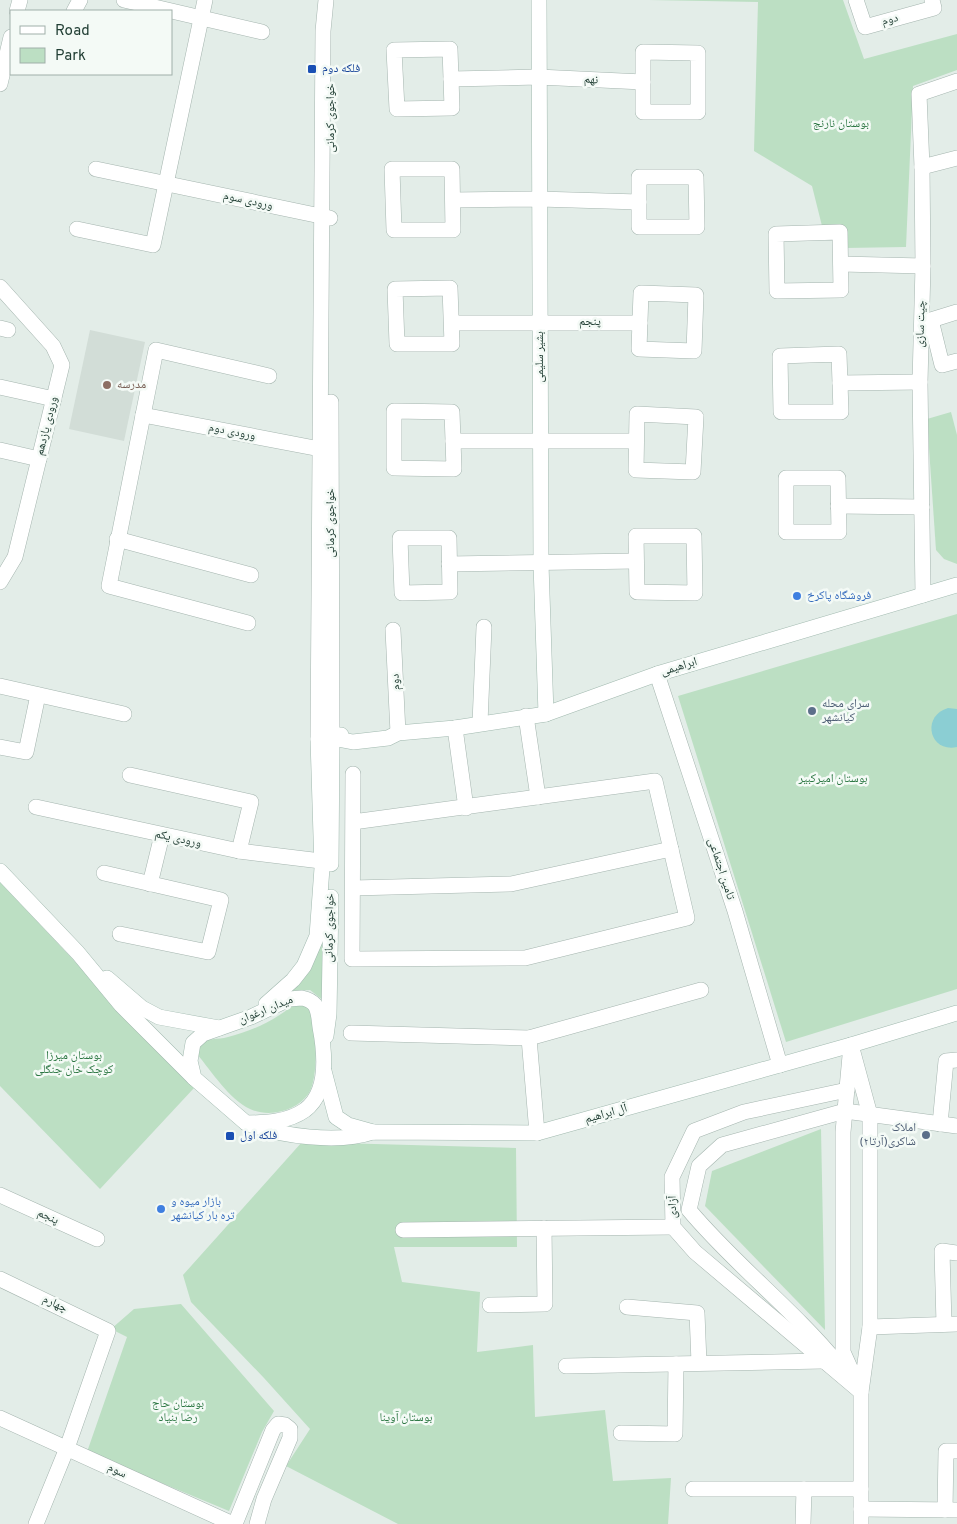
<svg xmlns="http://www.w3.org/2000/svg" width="957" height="1524" font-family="Overpass,'Noto Naskh Arabic',sans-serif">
  <rect width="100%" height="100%" fill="#e3ede8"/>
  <polygon fill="#d2ddd7" points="90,330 145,342 124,441 69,429"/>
  <g fill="#bcdfc3">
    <polygon points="649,0 843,0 864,59 957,34 957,70 913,86 906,247 845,248 822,226 812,186 754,151 758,2"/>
    <polygon points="951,412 957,435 957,564 944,559 936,550 927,419"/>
    <polygon points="957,614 957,989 786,1042 678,696"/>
    <polygon points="0,882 194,1088 100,1189 0,1086"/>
    <polygon points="328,916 324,1001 310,990 288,991"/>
    <path d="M294,1004L308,1007C317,1023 319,1077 309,1093C297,1111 269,1118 250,1109C229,1099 212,1072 197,1054L198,1045C208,1037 217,1040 228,1037C252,1031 276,1020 294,1004Z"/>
    <polygon points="821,1129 825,1330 705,1206 712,1171"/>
    <polygon points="302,1142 516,1148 517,1247 394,1247 402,1282 480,1292 477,1352 533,1345 535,1417 605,1410 613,1481 671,1478 668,1524 398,1524 286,1466 310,1429 264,1378 191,1302 183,1275"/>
    <polygon points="181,1304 274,1411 262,1432 229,1511 87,1452 127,1337 111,1329 134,1309"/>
  </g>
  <path fill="#8bced3" d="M948,708L957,709V747C929,753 921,716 948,708Z"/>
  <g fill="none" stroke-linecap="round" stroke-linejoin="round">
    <defs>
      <g id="street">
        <polyline points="124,0 262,32"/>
        <polyline points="856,0 865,27 934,8 932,0"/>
        <polyline points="17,11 20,0"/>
        <polyline points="74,11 80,0"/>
        <polygon points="450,49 452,108 397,109 394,50"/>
        <polygon points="643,52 698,53 698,112 643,112"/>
        <polyline points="451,79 538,77 643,82"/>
        <polyline points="0,84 11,37"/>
        <polyline points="922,167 957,158"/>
        <polyline points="96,169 330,218"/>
        <polygon points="392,169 452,169 453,230 394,230"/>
        <polygon points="639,177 696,177 697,227 639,227"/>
        <polyline points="453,200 539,199 639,202"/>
        <polyline points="77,229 153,245 205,0"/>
        <polygon points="840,232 841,290 777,291 776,234"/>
        <polyline points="841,264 923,266"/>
        <polyline points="0,287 53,346 62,365 15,557 0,582"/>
        <polygon points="450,288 452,344 397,344 395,289"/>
        <polygon points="641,293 696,295 694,351 639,349"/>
        <polyline points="957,312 931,320 942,365 957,361"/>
        <polyline points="452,323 640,323"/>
        <polyline points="0,328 8,330"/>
        <polygon points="839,354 841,412 781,412 780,356"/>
        <polyline points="840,383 920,382"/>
        <polyline points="0,387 54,399"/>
        <polyline points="331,402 332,738"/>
        <polygon points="394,411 452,412 454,469 394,468"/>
        <polygon points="637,414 696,417 693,472 636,470"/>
        <polyline points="143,415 320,449"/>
        <polyline points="453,441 636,441"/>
        <polyline points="0,450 39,459"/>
        <polygon points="786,478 838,478 839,532 786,532"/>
        <polyline points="838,506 922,507"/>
        <polygon points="636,536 694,536 695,593 637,592"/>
        <polygon points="400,538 449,538 450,592 402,593"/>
        <polyline points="117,539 251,575"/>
        <polyline points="449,564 636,561"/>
        <polyline points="923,595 920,382 923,266 922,167 919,94 957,81"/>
        <polyline points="248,623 109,586 156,350 269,376"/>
        <polyline points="393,630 398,733"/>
        <polyline points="657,674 735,911 780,1065"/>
        <polyline points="0,686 124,714"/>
        <polyline points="526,716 538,797"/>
        <polyline points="480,723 484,627"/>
        <polyline points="455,728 466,808"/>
        <polyline points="318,739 323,31 326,0"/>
        <polyline points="0,747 26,752 38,695"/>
        <polyline points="353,774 352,959 525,958 687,918 655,781 353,822"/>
        <polyline points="130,775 251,802 239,851"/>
        <polyline points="36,807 239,851 321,861"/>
        <polyline points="104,873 221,900 208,952 120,934"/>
        <polyline points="150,884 162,835"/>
        <polyline points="353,888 511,884 671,849"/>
        <polyline points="351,1033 529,1038 701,990"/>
        <polyline points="529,1038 537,1133"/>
        <polygon points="851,1045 870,1115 870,1327 861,1392 843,1352 843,1132"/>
        <polyline points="847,1090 744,1112 694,1131 672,1177 673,1227 695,1252 861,1392 861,1524"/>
        <polyline points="940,1124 946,1061 957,1060"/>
        <polyline points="0,1195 97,1239"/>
        <polyline points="403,1230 673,1227"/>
        <polyline points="0,1279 108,1331 67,1448 36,1524"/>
        <polyline points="490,1305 545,1304 544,1228"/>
        <polyline points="627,1307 697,1313 699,1363"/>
        <polyline points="944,1324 942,1251 957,1253"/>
        <polyline points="870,1327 957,1324"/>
        <path d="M838,1364C793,1309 735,1265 689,1210L699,1166L722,1145L845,1111L957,1126"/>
        <polyline points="566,1366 823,1361"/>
        <polyline points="0,1418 233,1524"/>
        <polyline points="621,1433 675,1434 676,1364"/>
        <polyline points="693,1489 861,1489"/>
        <polyline points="861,1509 957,1510"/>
        <polyline points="945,1510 946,1451 957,1451"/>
        <polyline points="235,1524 273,1430 278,1424 285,1425 290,1429 290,1438 264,1499 257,1524"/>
        <polyline points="803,1524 804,1489"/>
      </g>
      <g id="secondary">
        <polyline points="539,0 541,564 546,714"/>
        <polyline points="332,738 353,742 388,738 398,733 455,728 546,714 657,674 957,585"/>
        <polyline points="331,864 332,738"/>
        <polyline points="0,871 78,953 121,1005 194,1078"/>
        <polyline points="107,978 142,1008 159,1017 219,1028"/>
        <path d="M302,998C307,999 311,1000 315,1005C319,1011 319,1020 320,1027C325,1053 329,1092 305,1110C288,1122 266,1123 246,1123L194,1078L190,1061L193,1043L203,1034L251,1017L289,999Z"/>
        <polyline points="266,1004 293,980 304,966 317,936 322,868 318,739 341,735"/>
        <polyline points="326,1036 329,1014 331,897"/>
        <polyline points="324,1071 336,1117 348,1125 373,1132"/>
        <path d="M246,1123C280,1136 338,1144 373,1132L537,1133L851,1045L957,1013"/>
      </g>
    </defs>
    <use href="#street" stroke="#a5b5af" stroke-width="16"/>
    <use href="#secondary" stroke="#a1b9af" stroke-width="16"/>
    <use href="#street" stroke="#fff" stroke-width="15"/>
    <use href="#secondary" stroke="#fff" stroke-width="15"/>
  </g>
  <g fill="#1a4fb4" stroke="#f4faf6" stroke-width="2">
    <rect x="307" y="64" width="10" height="10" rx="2.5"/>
    <rect x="225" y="1131" width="10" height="10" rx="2.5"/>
  </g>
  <circle fill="#8d6e63" stroke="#f4faf6" stroke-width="2" cx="107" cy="385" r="5"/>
  <g fill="#3f7fe0" stroke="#f4faf6" stroke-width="2">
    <circle cx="797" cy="596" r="5"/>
    <circle cx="161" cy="1209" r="5"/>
  </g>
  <g fill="#5c6f8a" stroke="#f4faf6" stroke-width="2">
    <circle cx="812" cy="711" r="5"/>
    <circle cx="926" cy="1135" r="5"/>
  </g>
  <g text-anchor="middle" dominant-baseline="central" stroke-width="5" stroke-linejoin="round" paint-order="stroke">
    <g font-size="12" fill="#223f35" stroke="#f4faf6">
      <text transform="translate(890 20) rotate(-15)">دوم</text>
      <text transform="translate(591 80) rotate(3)">نهم</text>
      <text transform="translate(331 118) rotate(-90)">خواجوی کرمانی</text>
      <text transform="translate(248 201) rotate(12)">ورودی سوم</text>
      <text x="590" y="322">پنجم</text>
      <text transform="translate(921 324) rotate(-88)">چیت سازی</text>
      <text transform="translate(540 357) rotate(-90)">بشیر سلیمی</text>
      <text transform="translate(47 426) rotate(-76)">ورودی یازدهم</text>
      <text transform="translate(232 432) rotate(11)">ورودی دوم</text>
      <text transform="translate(331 523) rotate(-90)">خواجوی کرمانی</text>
      <text transform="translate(679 667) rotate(-17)">ابراهیمی</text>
      <text transform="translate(396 682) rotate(-93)">دوم</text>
      <text transform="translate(178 839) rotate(12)">ورودی یکم</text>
      <text transform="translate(721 869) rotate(72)">تامین اجتماعی</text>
      <text transform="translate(330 928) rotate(-89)">خواجوی کرمانی</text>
      <text transform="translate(266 1010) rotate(-22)">میدان ارغوان</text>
      <text transform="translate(606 1114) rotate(-16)">آل ابراهیم</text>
      <text transform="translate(673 1207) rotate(-91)">آزادی</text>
      <text transform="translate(48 1217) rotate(24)">پنجم</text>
      <text transform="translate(55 1304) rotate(25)">چهارم</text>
      <text transform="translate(117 1471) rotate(25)">سوم</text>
    </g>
    <g font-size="12" fill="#164399" stroke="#f4faf6" text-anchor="start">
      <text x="322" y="69">فلکه دوم</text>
      <text x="240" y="1136">فلکه اول</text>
    </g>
    <g font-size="12" fill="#2c7743" stroke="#f4faf6">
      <text x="841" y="124">بوستان نارنج</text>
      <text x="833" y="779">بوستان امیرکبیر</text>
      <text x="74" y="1056">بوستان میرزا<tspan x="74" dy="14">کوچک خان جنگلی</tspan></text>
      <text x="178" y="1404">بوستان حاج<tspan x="178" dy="14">رضا بنیاد</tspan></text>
      <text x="406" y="1418">بوستان آوینا</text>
    </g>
    <g font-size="12" fill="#785e54" stroke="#f4faf6" text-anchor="start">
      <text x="117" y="385">مدرسه</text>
    </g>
    <g font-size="12" fill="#366cbe" stroke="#f4faf6" text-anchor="start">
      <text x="807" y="596">فروشگاه پاکرخ</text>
      <text x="171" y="1202">بازار میوه و<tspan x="171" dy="14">تره بار کیانشهر</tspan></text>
    </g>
    <g font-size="12" fill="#4e5e75" stroke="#f4faf6" text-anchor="start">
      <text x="822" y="704">سرای محله<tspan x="822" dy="14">کیانشهر</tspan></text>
      <text x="916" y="1128" text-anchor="end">املاک<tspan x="916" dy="14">شاکری(آرتا۲)</tspan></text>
    </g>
  </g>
  <rect x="10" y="10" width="162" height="65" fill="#f4faf6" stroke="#a0afa9"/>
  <rect x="20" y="26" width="25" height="8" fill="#ffffff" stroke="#a0afa9"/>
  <text x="55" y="35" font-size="15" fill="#223f35">Road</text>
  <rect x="20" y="48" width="25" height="15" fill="#bcdfc3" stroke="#a0afa9"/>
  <text x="55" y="60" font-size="15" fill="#223f35">Park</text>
</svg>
